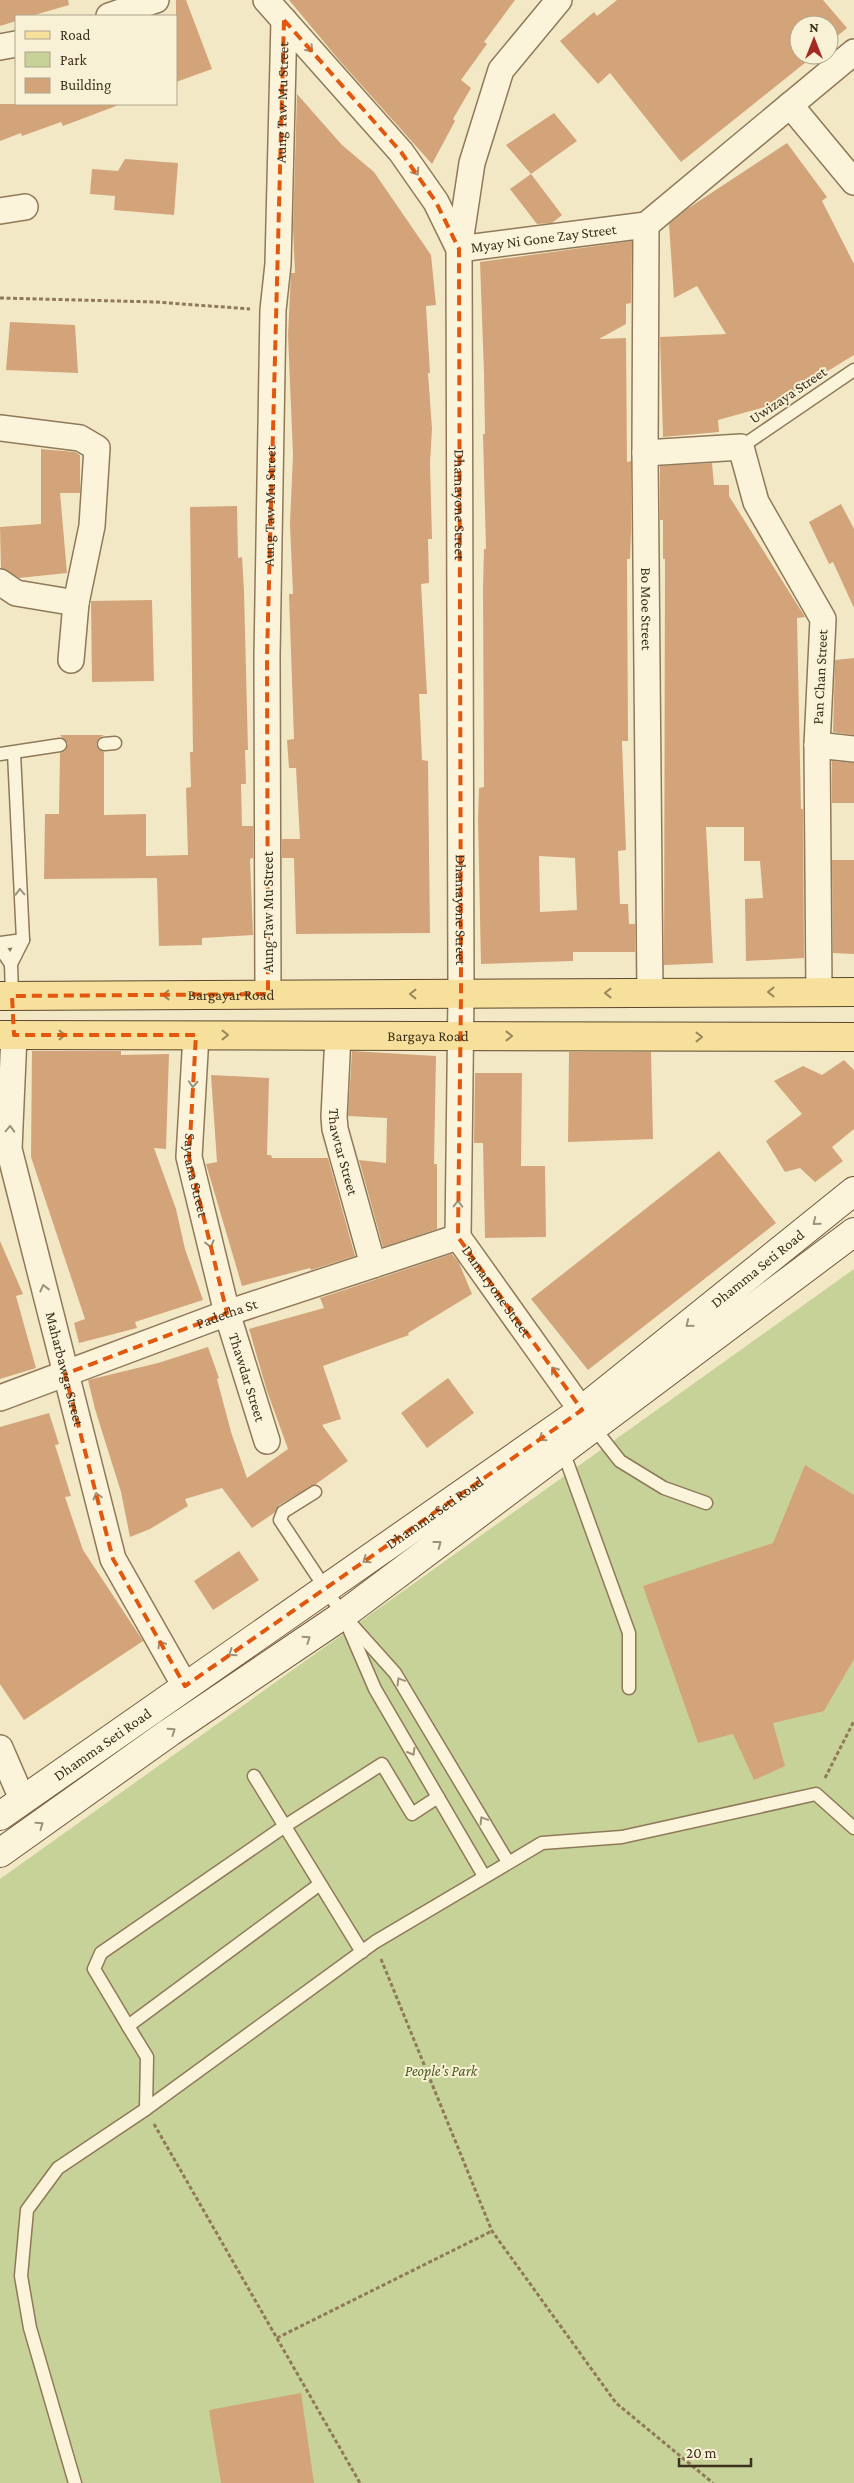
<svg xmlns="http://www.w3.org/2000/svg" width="854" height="2483" font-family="'Crimson Pro',serif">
  <rect width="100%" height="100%" fill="#f2e8c6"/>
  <polygon fill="#c7d298" points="854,1269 854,2483 0,2483 0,1879"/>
  <g fill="#d3a479" fill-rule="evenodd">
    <polygon points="0,0 68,0 69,5 31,16 16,16 16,21 0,26"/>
    <polygon points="176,0 186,0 212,69 176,82"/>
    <polygon points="289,0 515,0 484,42 487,44 461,80 471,88 453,119 455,121 432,164 339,60"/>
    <polygon points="617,0 823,0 847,28 829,43 829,25 799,25 799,55 815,55 681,162 610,73 598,84 560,41 594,12 597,16"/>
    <polygon points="297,94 342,145 374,172 431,255 436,305 426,306 430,373 428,373 432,429 430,463 432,539 428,539 429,583 421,584 427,694 419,694 422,760 428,761 430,933 296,934 294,858 282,858 282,839 300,839 296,768 289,768 287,740 294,739 289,594 293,594 290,524 293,455 288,335 291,273 295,273 293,228"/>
    <polygon points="0,104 116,104 116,106 63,126 61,122 22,136 21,133 0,141"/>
    <polygon points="554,113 577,141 531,174 506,145"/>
    <polygon points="787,143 827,197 822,201 854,264 854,355 772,405 718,420 719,432 663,437 660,337 726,334 697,286 674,298 669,224 687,209"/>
    <polygon points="125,159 178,163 174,215 114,210 115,196 90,194 92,169 118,171"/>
    <polygon points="531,174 562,215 552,223 537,224 510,189"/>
    <path d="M632,241L631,303L626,304V324L599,339L626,338L627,462L631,461V532L630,559H627L628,741H622L626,850L618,851L620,904H628L629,924H635V952H573V961L481,964L478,819L479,788L484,787L483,588L484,549H486L483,434H485L484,373L480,262ZM539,856L575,858L577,910L540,912Z"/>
    <polygon points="10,322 75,325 78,373 6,370"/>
    <polygon points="41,449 75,452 80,455 80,493 60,493 67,573 19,578 1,568 0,527 41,524"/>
    <polygon points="712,463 714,485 729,485 729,496 805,617 797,618 801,809 803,809 804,958 746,961 745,899 763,898 760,861 744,861 744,827 706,827 713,963 664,965 665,559 663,559 663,520 660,520 660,466"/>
    <polygon points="841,504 854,529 854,608 833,562 829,564 809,522"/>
    <polygon points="237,506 238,558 242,557 244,591 248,750 245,750 246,784 241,784 242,826 253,826 253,858 250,859 253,935 202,938 202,945 159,946 157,878 44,879 45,814 59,814 60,753 65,751 68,744 60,735 104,735 99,738 96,744 98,749 104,752 104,815 146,814 146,856 188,855 186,788 191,787 190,752 193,752 190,507"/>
    <polygon points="152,600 154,681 92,682 91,601"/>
    <polygon points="854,658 854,735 833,732 835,660"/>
    <polygon points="832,761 854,763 854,803 832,803"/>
    <polygon points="832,860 854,860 854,954 833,953"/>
    <polygon points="32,1051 121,1051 121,1055 169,1054 166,1149 154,1148 176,1209 185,1249 203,1300 135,1322 137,1328 79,1343 74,1323 85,1319 31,1157"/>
    <polygon points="352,1051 436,1056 434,1164 437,1164 437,1229 383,1247 359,1160 386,1163 387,1118 348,1116"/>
    <polygon points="569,1052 651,1052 653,1139 568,1142"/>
    <polygon points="844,1060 854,1070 854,1129 832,1147 843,1161 815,1182 800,1168 785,1172 766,1141 802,1114 774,1081 803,1066 822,1075"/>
    <polygon points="475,1073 522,1073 521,1166 545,1166 546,1237 485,1238 483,1143 474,1143"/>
    <polygon points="211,1075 269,1078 267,1155 271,1155 272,1158 328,1158 355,1256 311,1270 310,1268 242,1286 206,1164 217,1162"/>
    <polygon points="719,1151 776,1223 588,1370 531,1299"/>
    <polygon points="0,1241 23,1294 16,1296 36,1368 0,1379"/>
    <polygon points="452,1254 459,1263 472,1294 408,1333 409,1335 323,1366 341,1419 322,1425 348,1461 316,1484 279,1505 274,1513 252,1528 222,1488 185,1499 188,1506 150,1529 130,1537 121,1492 95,1409 88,1380 158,1363 208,1347 219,1378 217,1379 231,1432 247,1478 288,1449 267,1391 249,1329 324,1308 320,1298"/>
    <polygon points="448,1378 474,1413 427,1448 401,1413"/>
    <polygon points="49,1413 59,1444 55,1445 71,1496 65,1497 83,1550 143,1641 24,1720 0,1684 0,1427"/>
    <polygon points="805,1465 854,1495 854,1659 824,1711 773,1723 785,1766 754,1780 733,1734 698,1743 643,1586 773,1543"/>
    <polygon points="239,1551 259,1580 213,1610 194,1581"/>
    <polygon points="301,2393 314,2483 221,2483 209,2410"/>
  </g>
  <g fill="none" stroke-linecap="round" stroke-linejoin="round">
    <defs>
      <g id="lane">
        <polyline points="741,447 854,370"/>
        <polyline points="104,744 115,743"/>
        <polyline points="0,754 60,745"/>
        <polyline points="0,943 23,940"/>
        <polyline points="0,948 11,964"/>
        <polyline points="12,996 11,964 23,940 14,753"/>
        <polyline points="594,1428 620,1461 664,1488 706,1503"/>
        <polyline points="563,1451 629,1633 629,1688"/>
        <polyline points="315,1492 283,1512 280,1520 343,1615 395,1673 508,1862"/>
        <polyline points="347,1624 375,1689 484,1876"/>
        <polyline points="254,1776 362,1952"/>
        <polyline points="128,2026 94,1969 101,1953 285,1826 382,1764 412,1814 438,1797"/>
        <polyline points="146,2109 147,2057 128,2026 320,1884"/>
        <polyline points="75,2483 30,2328 21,2276 27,2210 58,2168 146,2109 375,1942 542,1843 622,1837 816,1794 854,1828"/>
      </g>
      <g id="street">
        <path id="s1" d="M266,0L401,152L436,202L459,249L646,225L854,52"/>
        <path id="s2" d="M559,0L501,70L472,163L459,249L461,994L458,1237L594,1428"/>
        <polyline points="109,16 156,0"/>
        <polyline points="0,47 16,44"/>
        <polyline points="790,105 854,182"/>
        <polyline points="0,211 25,207"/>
        <path id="s3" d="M646,225L645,453L650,993"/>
        <polyline points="0,428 80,438 97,448 92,526 76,603"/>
        <polyline points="645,453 741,447 756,502 823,619 817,745 819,992"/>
        <polyline points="0,582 16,593 76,603 71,660"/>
        <polyline points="817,745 854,749"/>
        <path id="s4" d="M268,994L267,656L273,310L278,264L284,20"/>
        <path id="s5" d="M14,1035L9,1149L113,1559L185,1686"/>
        <path id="s6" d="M196,1035L189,1157L227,1313L267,1441"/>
        <path id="s7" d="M338,1035L334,1117L335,1129L373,1265"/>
        <path id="s8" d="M0,1398L227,1313L458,1237"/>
        <polyline points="0,1748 23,1801"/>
      </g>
      <g id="secondary">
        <path id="s9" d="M0,1816L582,1410L854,1191"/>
        <polyline points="0,1853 170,1732 343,1615 854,1232"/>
      </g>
      <g id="primary">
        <path id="s10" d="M0,996L854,992"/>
        <path id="s11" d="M0,1035L854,1037"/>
      </g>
    </defs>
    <use href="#lane" stroke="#8f7959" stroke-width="15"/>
    <use href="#street" stroke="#8f7959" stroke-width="28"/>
    <use href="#secondary" stroke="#715a3c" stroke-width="30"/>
    <use href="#primary" stroke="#5d472e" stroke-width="30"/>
    <g stroke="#8f7959" stroke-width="3" stroke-dasharray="4 2.5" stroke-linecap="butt">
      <polyline points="0,298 156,302 250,309"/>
      <polyline points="825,1778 854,1721"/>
      <polyline points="381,1959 492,2231 616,2403 713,2483"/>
      <polyline points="154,2124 360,2483"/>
      <polyline points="277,2338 492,2231"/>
    </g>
    <use href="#lane" stroke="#fcf4da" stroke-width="12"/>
    <use href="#street" stroke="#fcf4da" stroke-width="25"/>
    <use href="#secondary" stroke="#fcf4da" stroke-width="28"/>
    <use href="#primary" stroke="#f7e09c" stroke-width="28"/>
  </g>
  <defs><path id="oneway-chevron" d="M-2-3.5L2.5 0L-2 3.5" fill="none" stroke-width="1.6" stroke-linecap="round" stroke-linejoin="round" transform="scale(1.25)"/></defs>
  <g stroke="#9d927c">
    <use href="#oneway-chevron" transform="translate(310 49) rotate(48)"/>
    <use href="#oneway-chevron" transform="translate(416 172) rotate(56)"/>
    <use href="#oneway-chevron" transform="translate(20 892) rotate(-92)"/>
    <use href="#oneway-chevron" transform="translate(193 1084) rotate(93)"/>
    <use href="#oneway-chevron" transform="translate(10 1129) rotate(-88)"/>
    <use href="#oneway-chevron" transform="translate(458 1204) rotate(-89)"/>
    <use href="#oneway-chevron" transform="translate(816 1222) rotate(141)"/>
    <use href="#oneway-chevron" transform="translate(210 1244) rotate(76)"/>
    <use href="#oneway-chevron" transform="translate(44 1288) rotate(-104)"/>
    <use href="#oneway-chevron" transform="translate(689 1324) rotate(141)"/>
    <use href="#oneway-chevron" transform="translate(554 1370) rotate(-126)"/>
    <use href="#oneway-chevron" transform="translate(542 1438) rotate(145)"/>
    <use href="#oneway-chevron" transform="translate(97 1496) rotate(-105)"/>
    <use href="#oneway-chevron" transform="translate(438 1544) rotate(-37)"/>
    <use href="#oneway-chevron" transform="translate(366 1560) rotate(145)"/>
    <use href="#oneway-chevron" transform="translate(307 1639) rotate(-34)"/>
    <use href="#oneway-chevron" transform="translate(161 1644) rotate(-120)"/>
    <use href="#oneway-chevron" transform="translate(232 1653) rotate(145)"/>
    <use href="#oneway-chevron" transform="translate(400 1681) rotate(-121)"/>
    <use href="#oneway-chevron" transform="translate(172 1731) rotate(-35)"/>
    <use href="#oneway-chevron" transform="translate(412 1752) rotate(60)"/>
    <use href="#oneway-chevron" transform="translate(483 1820) rotate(-121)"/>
    <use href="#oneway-chevron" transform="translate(40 1825) rotate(-35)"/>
  </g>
  <g stroke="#9a885d">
    <use href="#oneway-chevron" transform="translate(771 992) rotate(180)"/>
    <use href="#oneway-chevron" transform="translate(608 993) rotate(180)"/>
    <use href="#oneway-chevron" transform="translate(413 994) rotate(-180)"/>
    <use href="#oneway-chevron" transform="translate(166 995) rotate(179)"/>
    <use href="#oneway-chevron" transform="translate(62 1035)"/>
    <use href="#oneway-chevron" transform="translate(225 1035)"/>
    <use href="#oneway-chevron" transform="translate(509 1036)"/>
    <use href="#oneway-chevron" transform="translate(699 1037)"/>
  </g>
  <path fill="none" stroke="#e0570d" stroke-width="4" stroke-dasharray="10 6" stroke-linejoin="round" d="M284,20L401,152L436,202L459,249L461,994L458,1237L582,1410L185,1686L113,1559L65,1374L227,1313L189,1157L196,1035H14L12,996L268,994L267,656Z"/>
  <g text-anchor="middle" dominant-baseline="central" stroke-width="4" stroke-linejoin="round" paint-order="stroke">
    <g font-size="15" fill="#3e301e" stroke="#f9f1d6">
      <text stroke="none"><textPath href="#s4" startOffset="892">Aung Taw Mu Street</textPath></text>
      <text stroke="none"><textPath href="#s1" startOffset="402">Myay Ni Gone Zay Street</textPath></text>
      <text transform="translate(788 395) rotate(-34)">Uwizaya Street</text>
      <text stroke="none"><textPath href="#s2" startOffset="531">Dhamayone Street</textPath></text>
      <text stroke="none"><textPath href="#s4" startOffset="488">Aung Taw Mu Street</textPath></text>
      <text stroke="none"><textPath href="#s3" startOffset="384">Bo Moe Street</textPath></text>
      <text transform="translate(820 677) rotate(-87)">Pan Chan Street</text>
      <text stroke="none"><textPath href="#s2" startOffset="936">Dhamayone Street</textPath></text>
      <text transform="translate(268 912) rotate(-90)">Aung Taw Mu Street</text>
      <text stroke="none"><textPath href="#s10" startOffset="231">Bargayar Road</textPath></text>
      <text stroke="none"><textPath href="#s11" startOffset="428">Bargaya Road</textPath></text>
      <text stroke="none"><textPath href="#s7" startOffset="118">Thawtar Street</textPath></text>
      <text stroke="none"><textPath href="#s6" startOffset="141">Saytana Street</textPath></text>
      <text stroke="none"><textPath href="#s9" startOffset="935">Dhamma Seti Road</textPath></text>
      <text stroke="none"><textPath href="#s2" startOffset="1330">Damaryone Street</textPath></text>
      <text stroke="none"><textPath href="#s8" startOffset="242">Padetha St</textPath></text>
      <text stroke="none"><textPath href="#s5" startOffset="341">Maharbawga Street</textPath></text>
      <text stroke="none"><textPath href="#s6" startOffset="350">Thawdar Street</textPath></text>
      <text stroke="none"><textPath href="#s9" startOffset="530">Dhamma Seti Road</textPath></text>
      <text stroke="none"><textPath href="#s9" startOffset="125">Dhamma Seti Road</textPath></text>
    </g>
    <g font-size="15" font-style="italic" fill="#4b5d23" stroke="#f9f1d6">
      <text x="441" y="2071">People's Park</text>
    </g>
  </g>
  <rect x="15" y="15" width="162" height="90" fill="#f9f1d6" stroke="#aea48c"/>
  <rect x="25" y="31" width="25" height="8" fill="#f7e09c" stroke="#aea48c"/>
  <text x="60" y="40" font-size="15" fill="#3e301e">Road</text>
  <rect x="25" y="52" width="25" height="15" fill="#c7d298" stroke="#aea48c"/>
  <text x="60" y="65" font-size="15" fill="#3e301e">Park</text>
  <rect x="25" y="78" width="25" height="15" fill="#d3a479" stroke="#aea48c"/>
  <text x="60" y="90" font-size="15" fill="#3e301e">Building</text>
  <g transform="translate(814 40)"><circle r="24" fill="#f9f1d6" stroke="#aea48c"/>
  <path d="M0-4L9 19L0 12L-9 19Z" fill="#a42b24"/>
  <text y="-8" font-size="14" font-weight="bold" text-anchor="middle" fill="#3e301e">N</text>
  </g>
  <path d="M679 2458v8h72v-8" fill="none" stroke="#3e301e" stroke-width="2.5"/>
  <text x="686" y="2458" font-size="15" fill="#3e301e" stroke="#f9f1d6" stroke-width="4" paint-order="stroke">20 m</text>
</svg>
